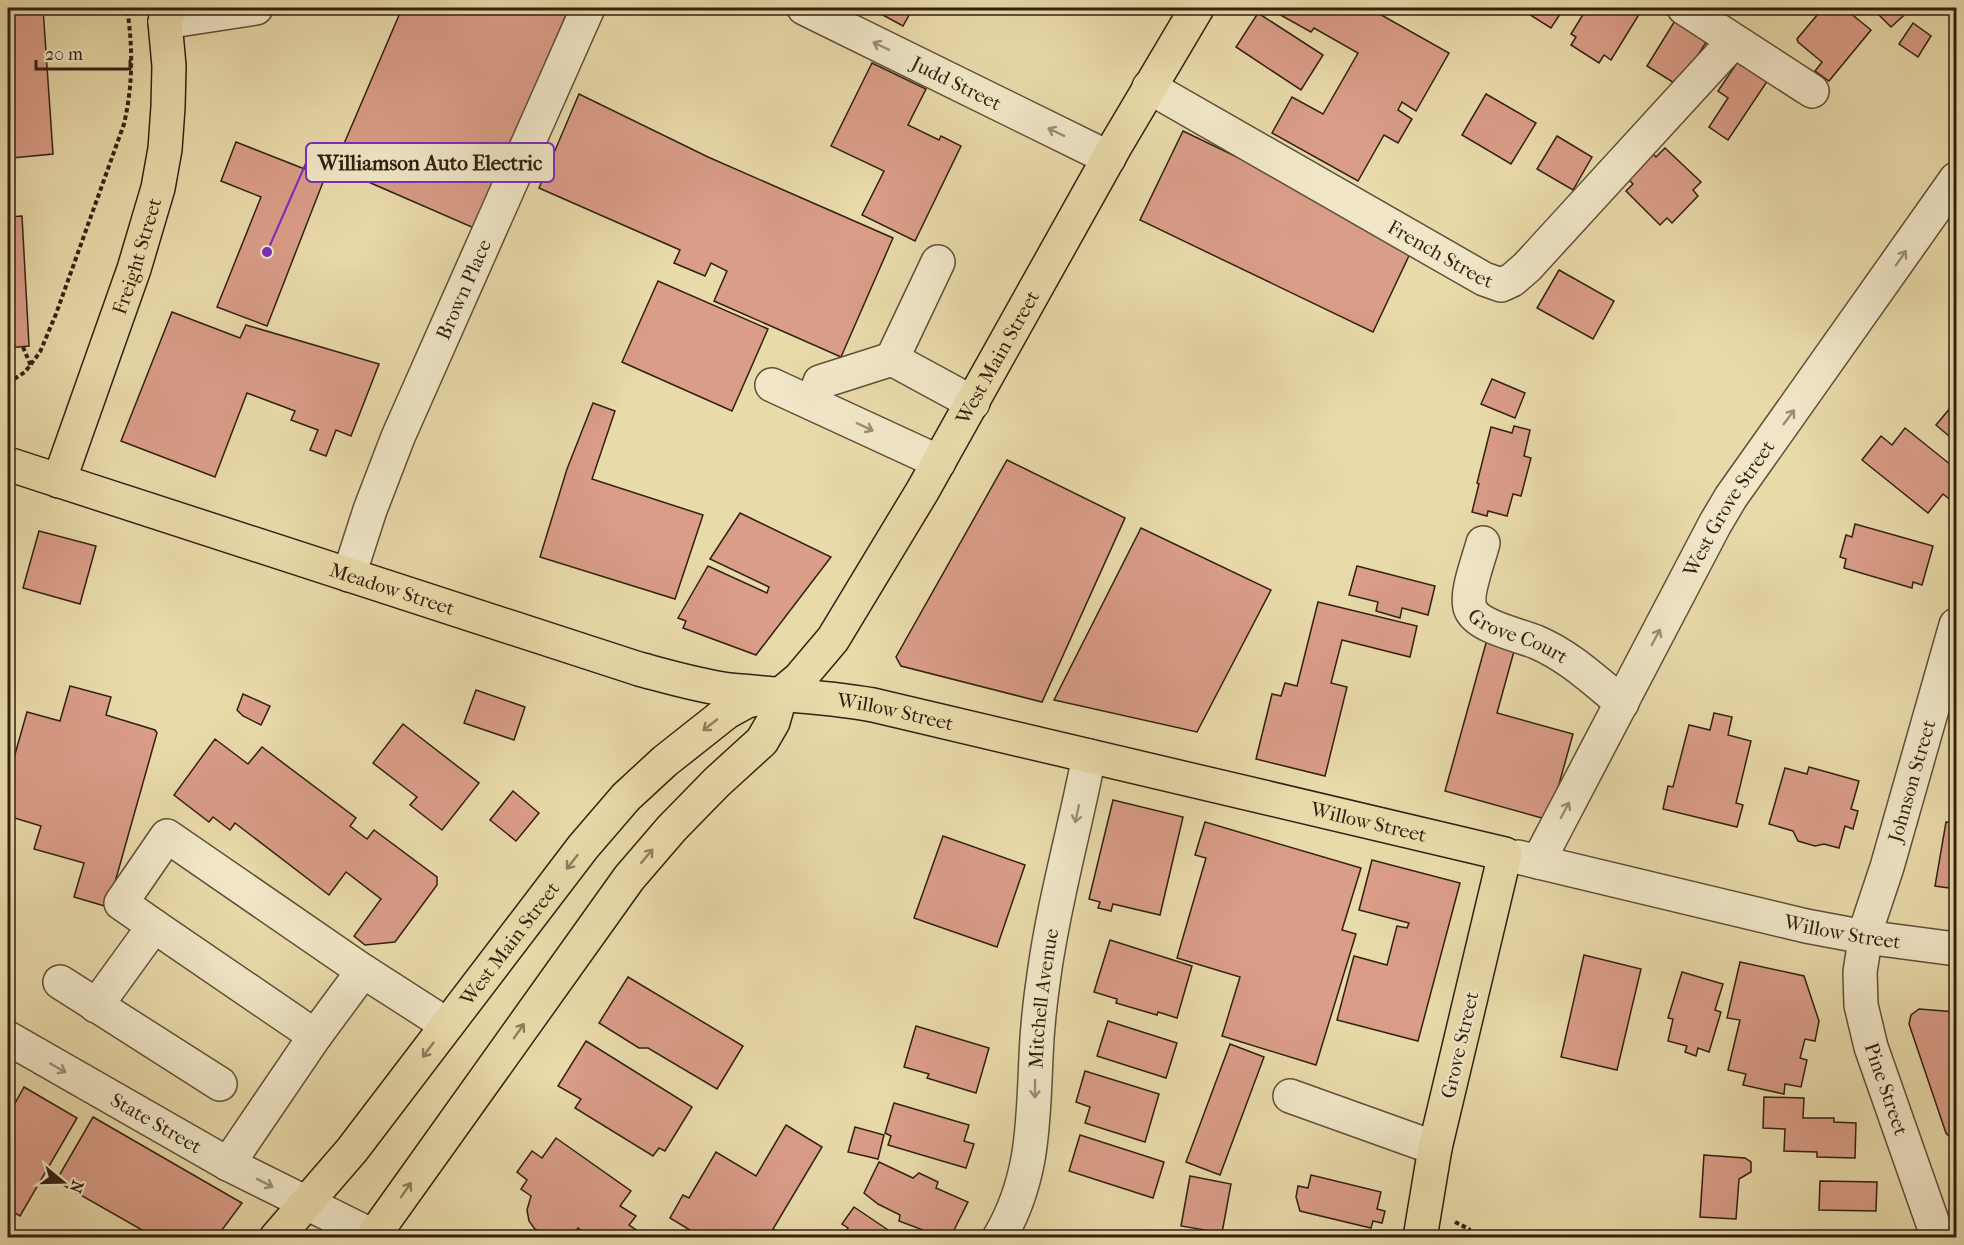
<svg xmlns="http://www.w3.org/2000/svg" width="1964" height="1245" font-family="'IM FELL French Canon',serif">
  <rect width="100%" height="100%" fill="#e9daaa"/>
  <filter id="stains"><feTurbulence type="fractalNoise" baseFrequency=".00333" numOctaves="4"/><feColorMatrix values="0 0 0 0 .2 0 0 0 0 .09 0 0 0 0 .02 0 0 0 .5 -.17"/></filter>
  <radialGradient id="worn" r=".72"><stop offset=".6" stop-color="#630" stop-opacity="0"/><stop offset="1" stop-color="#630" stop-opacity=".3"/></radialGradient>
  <g fill="#da9d88" stroke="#312112" stroke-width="1.5">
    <polygon points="8,8 43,8 53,154 12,158 11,155 8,155"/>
    <polygon points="444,8 563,8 567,13 474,228 334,167 400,13"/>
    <polygon points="870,8 913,8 903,26"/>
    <polygon points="1268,8 1369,8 1449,53 1416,111 1402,102 1398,110 1412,119 1398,143 1384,135 1358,181 1272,133 1292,97 1323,114 1358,53 1314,28 1311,32"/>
    <polygon points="1519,8 1564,8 1551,28"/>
    <polygon points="1587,8 1643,8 1611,60 1604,55 1599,63 1571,45 1576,37 1571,34"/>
    <polygon points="1823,8 1844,8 1871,30 1829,81 1815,71 1822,62 1798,42 1797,39"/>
    <polygon points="1872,8 1912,8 1891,27"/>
    <polygon points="1258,13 1323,55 1301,90 1236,47"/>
    <polygon points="1676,19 1708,39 1679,86 1647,66"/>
    <polygon points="1913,23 1931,36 1918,57 1899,44"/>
    <polygon points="1741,57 1770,77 1728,140 1709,127 1728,98 1718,91"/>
    <polygon points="872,63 926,89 908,125 939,140 941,136 961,146 915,241 862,215 884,171 831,146"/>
    <polygon points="579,94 708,157 893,238 841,357 714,301 727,271 711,263 705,276 674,263 680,250 539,188"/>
    <polygon points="1486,94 1536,123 1511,164 1462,135"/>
    <polygon points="1183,131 1415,243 1373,332 1140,220"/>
    <polygon points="1557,136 1592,157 1573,190 1537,169"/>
    <polygon points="236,142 325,177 267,326 217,307 261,197 221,181"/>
    <polygon points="1665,148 1701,182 1693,190 1698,196 1672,223 1667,218 1660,225 1626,191 1633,184 1626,177 1651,152 1656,157"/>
    <polygon points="22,216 29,346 8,348 8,217"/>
    <polygon points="1559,270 1614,301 1593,339 1537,308"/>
    <polygon points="658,281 768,329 732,411 622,362"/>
    <polygon points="172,312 240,338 246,325 379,364 351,436 336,430 326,456 310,450 318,430 291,420 295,411 247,393 215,477 121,441"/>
    <polygon points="1492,379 1525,393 1515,418 1481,404"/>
    <polygon points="1956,401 1956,442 1936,425"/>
    <polygon points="593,403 615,411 592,479 703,515 675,599 540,557 567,469"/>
    <polygon points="1514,426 1530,430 1524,456 1531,458 1521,496 1513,494 1507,516 1488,511 1487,516 1472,512 1479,484 1477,483 1491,427 1512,433"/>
    <polygon points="1905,428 1956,469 1956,489 1949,499 1943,494 1928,513 1862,460 1881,436 1892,445"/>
    <polygon points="1007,460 1125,518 1042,702 901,666 896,657"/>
    <polygon points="740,513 831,557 756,655 683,628 686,621 678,618 708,566 767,593 769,587 710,559"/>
    <polygon points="1855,524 1933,546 1922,585 1913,582 1912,588 1844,568 1846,559 1840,557 1846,535 1852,537"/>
    <polygon points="1141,528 1271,590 1197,732 1054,700"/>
    <polygon points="39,531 96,546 80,604 23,588"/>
    <polygon points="1357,566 1435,586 1428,615 1402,608 1400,618 1376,611 1378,602 1349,595"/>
    <polygon points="1318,602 1417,626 1410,657 1342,640 1331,683 1347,687 1325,776 1256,759 1272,694 1281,696 1285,683 1297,686"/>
    <polygon points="1488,636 1516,644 1497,713 1573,734 1549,820 1445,791"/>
    <polygon points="70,686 111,697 106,715 155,730 157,733 108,907 74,897 84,863 34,849 41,826 8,816 8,779 27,712 60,721"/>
    <polygon points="476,690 525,707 514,740 464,723"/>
    <polygon points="243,694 270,706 261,725 243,716 237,710"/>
    <polygon points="1714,713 1732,717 1728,735 1751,741 1736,803 1743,805 1737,827 1663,809 1668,786 1673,787 1689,725 1710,730"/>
    <polygon points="403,724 479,783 442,830 410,805 417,797 373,763"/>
    <polygon points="215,739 248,764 262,747 356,818 350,826 367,839 374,830 437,877 437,885 395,942 365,945 354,936 381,899 346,872 329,895 235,823 230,830 213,817 209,822 174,795"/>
    <polygon points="1809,767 1859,781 1851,809 1858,811 1853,829 1845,826 1839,848 1824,844 1815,846 1798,841 1793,831 1769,824 1785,768 1807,774"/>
    <polygon points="513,791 539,813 516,841 490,820"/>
    <polygon points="1113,800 1183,817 1160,915 1113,904 1111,911 1098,908 1100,902 1089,899"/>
    <polygon points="1205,822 1361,868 1342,930 1356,934 1316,1065 1222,1036 1240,977 1177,958 1206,858 1195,855"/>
    <polygon points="1946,822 1956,823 1956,889 1935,886"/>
    <polygon points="943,836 1025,865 997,947 914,918"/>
    <polygon points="1372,860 1460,883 1418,1041 1337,1020 1354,956 1387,965 1397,926 1407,928 1409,923 1359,910"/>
    <polygon points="1110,940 1192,966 1177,1018 1158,1012 1157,1015 1116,1003 1117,999 1094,992"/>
    <polygon points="1584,955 1641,969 1617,1070 1561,1057"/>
    <polygon points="1740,962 1804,976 1819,1021 1815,1041 1805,1039 1800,1058 1807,1060 1801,1087 1785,1084 1784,1094 1743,1085 1746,1074 1728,1070 1740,1020 1727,1018"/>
    <polygon points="1682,972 1723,984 1715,1010 1721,1012 1709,1052 1698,1048 1696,1056 1685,1052 1687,1046 1668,1041 1673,1019 1668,1018"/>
    <polygon points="628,977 743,1046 717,1089 648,1048 639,1048 599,1023"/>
    <polygon points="1919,1009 1956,1012 1956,1143 1946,1133 1909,1024 1911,1015"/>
    <polygon points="1108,1021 1177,1043 1166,1078 1097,1056"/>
    <polygon points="916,1026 989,1048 976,1093 927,1078 929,1074 904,1067"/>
    <polygon points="586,1041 692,1107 665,1151 659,1148 653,1156 575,1108 581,1099 558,1086"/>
    <polygon points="1230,1044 1264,1057 1220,1175 1186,1162"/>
    <polygon points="1085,1071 1159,1094 1145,1142 1085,1123 1090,1107 1076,1102"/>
    <polygon points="24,1087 77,1118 20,1216 8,1209 8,1116"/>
    <polygon points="1764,1097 1804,1098 1803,1118 1834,1118 1834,1122 1856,1123 1855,1158 1817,1157 1817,1152 1784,1151 1785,1129 1763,1128"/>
    <polygon points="894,1103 969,1125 964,1141 974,1144 966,1168 888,1145 891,1136 885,1133"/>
    <polygon points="93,1117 242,1203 216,1238 156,1238 56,1181"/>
    <polygon points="786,1125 822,1147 773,1229 787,1238 703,1238 670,1218 683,1195 689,1198 716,1152 756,1176"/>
    <polygon points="855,1127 884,1135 878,1159 848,1152"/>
    <polygon points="1080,1135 1164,1162 1153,1198 1069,1171"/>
    <polygon points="556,1138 631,1191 620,1206 636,1216 629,1225 641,1233 639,1238 588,1238 589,1236 578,1228 572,1236 548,1238 534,1228 529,1221 527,1210 531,1196 521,1189 527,1180 517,1172 532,1151 542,1158"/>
    <polygon points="1704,1155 1745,1158 1751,1162 1751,1172 1739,1179 1736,1219 1700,1217"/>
    <polygon points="879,1162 913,1178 919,1173 938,1182 936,1188 968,1202 950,1238 944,1238 899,1221 900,1215 878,1204 864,1193"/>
    <polygon points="1311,1175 1381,1192 1377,1209 1385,1211 1382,1223 1373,1221 1371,1228 1300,1211 1296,1197 1298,1186 1308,1188"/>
    <polygon points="1190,1176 1231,1184 1222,1233 1181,1226"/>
    <polygon points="1820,1181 1877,1182 1876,1211 1819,1210"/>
    <polygon points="854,1207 900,1238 842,1238 848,1228 842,1224"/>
  </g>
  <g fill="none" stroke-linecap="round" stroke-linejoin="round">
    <defs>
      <g id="minor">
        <path id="s1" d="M804,8L1109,158"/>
        <polyline points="1684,8 1812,91"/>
        <polyline points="165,22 256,8"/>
        <path id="s2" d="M1149,87L1484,279L1501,285L1512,280L1527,267L1734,41"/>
        <polyline points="892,359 938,262"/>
        <polyline points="772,385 939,462"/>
        <polyline points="812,403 820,382 892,359 973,403"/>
        <path id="s3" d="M1483,543C1479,559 1464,596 1471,610C1479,627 1519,635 1536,642C1569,656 1594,680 1622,703"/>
        <path id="s4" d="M349,575L370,510L398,437L588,8"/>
        <path id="s5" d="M1518,857L1806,926L1865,937L1956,949"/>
        <path id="s6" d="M1538,862L1715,524L1731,497L1956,179"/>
        <polyline points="154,926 121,903 167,836 363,971 447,1025"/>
        <polyline points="60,982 220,1084"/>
        <polyline points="96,1006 154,926 315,1036"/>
        <path id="s7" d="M8,1038L228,1164L377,1238"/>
        <polyline points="1290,1096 1435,1148"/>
        <polyline points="228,1164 315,1036 363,971"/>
        <path id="s8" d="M999,1238C1034,1179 1033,1122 1036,1057C1037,1029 1040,1002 1044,975C1054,901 1075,829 1089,756"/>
        <path id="s9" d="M1938,1238L1871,1047L1861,1005L1860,972L1867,927L1887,867L1956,625"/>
      </g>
      <g id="major">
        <path id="s10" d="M8,464L639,669C669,677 699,686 730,690C778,695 825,696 873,705L1505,854L1435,1148L1420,1238"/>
        <path id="s11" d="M59,481L134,269L158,188L165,149L168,107L169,66L165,22L171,8"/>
        <path id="s12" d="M276,1238L352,1150L583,847L626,797L665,761L727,712L747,701L781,694L800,678L833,639L923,490L1117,143L1197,8"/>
        <polyline points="372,1238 629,878 672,828 717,782 762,741 773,722 781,694"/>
      </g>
    </defs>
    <use href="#minor" stroke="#5f4f38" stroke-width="36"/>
    <use href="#major" stroke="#312112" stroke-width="36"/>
    <g stroke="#312112" stroke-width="4" stroke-dasharray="4.5 3" stroke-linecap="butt">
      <polyline points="23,347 31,366"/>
      <path d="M8,383L25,372L40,352L56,314L124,124C133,85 133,48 127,8"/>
      <polyline points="1455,1222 1469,1229 1471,1238"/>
      <polyline points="1554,1238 1562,1238"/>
    </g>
    <use href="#minor" stroke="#f1e7c8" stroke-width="33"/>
    <use href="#major" stroke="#e9daaa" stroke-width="33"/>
  </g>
  <defs><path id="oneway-shaft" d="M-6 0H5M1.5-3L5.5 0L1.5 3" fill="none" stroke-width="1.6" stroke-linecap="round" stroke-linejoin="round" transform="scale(1.5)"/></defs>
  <g stroke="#9b8e76">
    <use href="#oneway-shaft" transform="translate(881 46) rotate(-154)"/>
    <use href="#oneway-shaft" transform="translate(1056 132) rotate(-154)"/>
    <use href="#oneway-shaft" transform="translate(1901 258) rotate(-55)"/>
    <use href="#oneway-shaft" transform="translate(1789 417) rotate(-53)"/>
    <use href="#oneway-shaft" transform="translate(865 427) rotate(25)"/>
    <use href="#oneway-shaft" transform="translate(1656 637) rotate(-62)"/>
    <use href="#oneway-shaft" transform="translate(1565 810) rotate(-62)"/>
    <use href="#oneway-shaft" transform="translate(1077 814) rotate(102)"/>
    <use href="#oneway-shaft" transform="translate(58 1068) rotate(30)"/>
    <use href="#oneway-shaft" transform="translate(1035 1089) rotate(91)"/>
    <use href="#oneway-shaft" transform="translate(265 1183) rotate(27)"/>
  </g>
  <g stroke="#8d7e5e">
    <use href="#oneway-shaft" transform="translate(710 725) rotate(142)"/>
    <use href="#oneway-shaft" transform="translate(647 856) rotate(-50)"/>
    <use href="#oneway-shaft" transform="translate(572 862) rotate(128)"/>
    <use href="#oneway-shaft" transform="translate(519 1031) rotate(-55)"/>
    <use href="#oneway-shaft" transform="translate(428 1050) rotate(127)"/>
    <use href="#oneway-shaft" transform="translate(406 1190) rotate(-55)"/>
  </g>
  <g text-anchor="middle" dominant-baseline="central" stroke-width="4.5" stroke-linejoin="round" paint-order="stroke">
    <g font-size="20" fill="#312112" stroke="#f1e7c8">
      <text stroke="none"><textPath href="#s1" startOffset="170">Judd Street</textPath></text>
      <text stroke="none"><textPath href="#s2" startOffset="336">French Street</textPath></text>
      <text stroke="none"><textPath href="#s11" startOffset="238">Freight Street</textPath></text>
      <text stroke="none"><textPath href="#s4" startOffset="308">Brown Place</textPath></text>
      <text stroke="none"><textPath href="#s12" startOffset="1155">West Main Street</textPath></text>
      <text stroke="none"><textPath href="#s6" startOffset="402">West Grove Street</textPath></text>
      <text stroke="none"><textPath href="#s10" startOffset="404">Meadow Street</textPath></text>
      <text stroke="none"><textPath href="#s3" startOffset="124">Grove Court</textPath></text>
      <text stroke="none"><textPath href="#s10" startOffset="924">Willow Street</textPath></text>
      <text stroke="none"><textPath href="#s9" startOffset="477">Johnson Street</textPath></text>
      <text stroke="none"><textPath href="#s10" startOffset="1410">Willow Street</textPath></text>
      <text stroke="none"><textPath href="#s5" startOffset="333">Willow Street</textPath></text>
      <text stroke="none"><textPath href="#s12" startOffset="376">West Main Street</textPath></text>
      <text stroke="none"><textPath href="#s8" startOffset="246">Mitchell Avenue</textPath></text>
      <text transform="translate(1460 1045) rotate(-77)">Grove Street</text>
      <text transform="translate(1886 1089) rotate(71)">Pine Street</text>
      <text stroke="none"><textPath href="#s7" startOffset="171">State Street</textPath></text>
    </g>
  </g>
  <path fill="none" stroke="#7b2cbf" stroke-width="2" d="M267 252L306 163"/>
  <circle fill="#7b2cbf" stroke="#f1e7c8" stroke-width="2" cx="267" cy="252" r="6"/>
  <rect fill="#f1e7c8" stroke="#7b2cbf" stroke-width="2" x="306" y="143" width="248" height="39" rx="6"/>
  <g font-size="21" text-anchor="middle" font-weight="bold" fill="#312112">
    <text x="430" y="170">Williamson Auto Electric</text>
  </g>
  <rect width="1964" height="1245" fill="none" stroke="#e9daaa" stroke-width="30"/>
  <rect x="9" y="9" width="1946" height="1227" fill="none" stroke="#312112" stroke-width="3"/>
  <rect x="15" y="15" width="1934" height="1215" fill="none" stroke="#312112" stroke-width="1.5"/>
  <g transform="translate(63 1182) rotate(109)" stroke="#f1e7c8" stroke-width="4.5" paint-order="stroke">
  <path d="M0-4.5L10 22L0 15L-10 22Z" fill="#312112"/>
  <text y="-9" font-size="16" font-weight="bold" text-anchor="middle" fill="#312112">N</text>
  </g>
  <path d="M36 60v9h94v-9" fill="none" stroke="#312112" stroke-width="3"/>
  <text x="45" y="60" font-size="18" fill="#312112" stroke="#f1e7c8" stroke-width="4.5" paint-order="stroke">20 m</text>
  <rect width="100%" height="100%" filter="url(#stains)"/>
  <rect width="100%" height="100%" fill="url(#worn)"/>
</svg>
